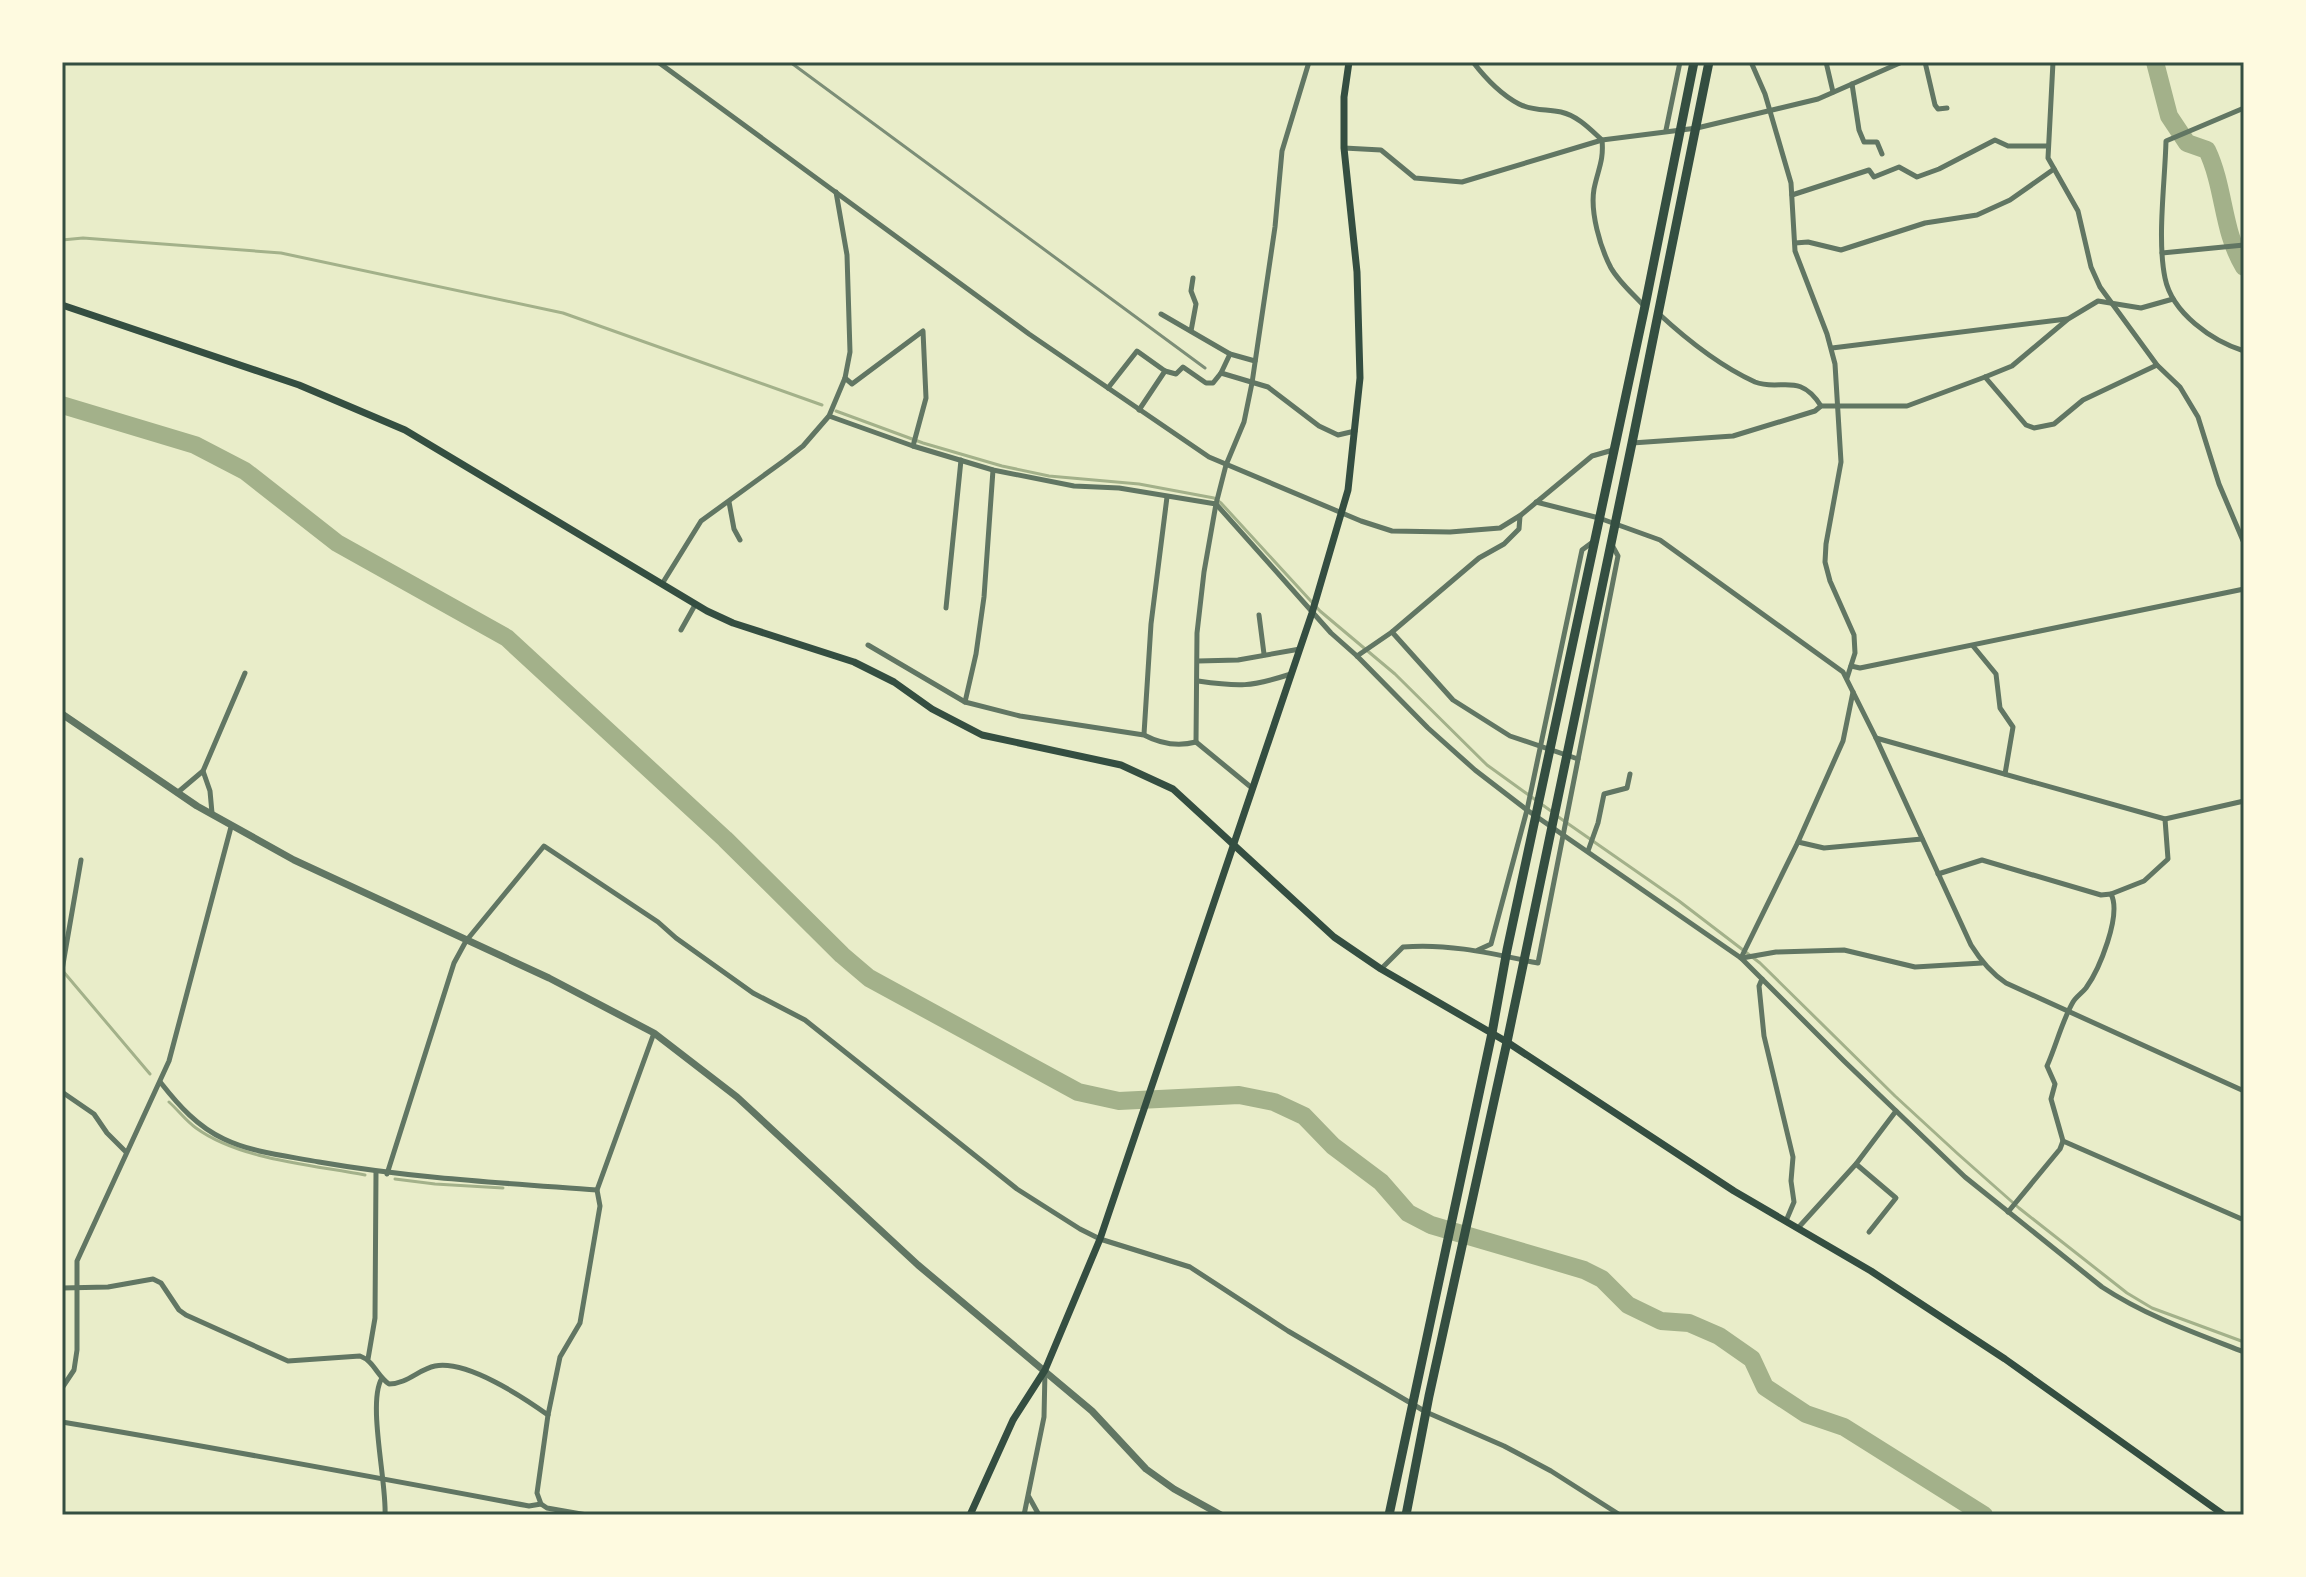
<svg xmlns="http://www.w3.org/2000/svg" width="2306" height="1577" font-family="'Open Sans',sans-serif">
  <rect width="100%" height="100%" fill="#e9edc9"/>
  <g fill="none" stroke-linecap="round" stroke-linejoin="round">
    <g stroke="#a3b18a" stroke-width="3">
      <polyline points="62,240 83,238 281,253 563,313 822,405"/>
      <polyline points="836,411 923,443 1002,466 1049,476 1139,484 1214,498 1221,503 1320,611 1395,674 1487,765 1551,811"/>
      <polyline points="1557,816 1679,901 1760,963 1895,1096 1958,1154 2019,1208 2127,1293 2152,1308 2244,1342"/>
      <polyline points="62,970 150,1074"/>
      <path d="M169,1102C178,1110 186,1121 196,1128C240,1160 313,1165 365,1175"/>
      <polyline points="395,1179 435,1184 503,1188"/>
    </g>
    <g stroke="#a3b18a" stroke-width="18">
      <path d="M2155,62L2169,116L2187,143L2207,150C2225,188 2222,231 2244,267"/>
      <polyline points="62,405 195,445 245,471 337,543 507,638 725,839 842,955 869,978 1078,1092 1119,1101 1239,1095 1274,1102 1304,1116 1333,1146 1381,1182 1408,1213 1431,1225 1584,1270 1602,1279 1628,1305 1661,1321 1689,1323 1719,1336 1752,1359 1765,1387 1806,1414 1844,1427 1984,1515"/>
    </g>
    <g stroke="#617663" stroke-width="5">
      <polyline points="658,62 1029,334 1209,457 1361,521 1392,531 1450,532 1500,528 1521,515 1592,456 1613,450"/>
      <path d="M1473,62C1486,79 1500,94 1519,104C1533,111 1546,109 1561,112C1578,116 1590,129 1602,140C1604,161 1598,169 1594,189C1590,212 1600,247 1611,268C1619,282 1633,294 1644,306"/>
      <polyline points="1751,62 1765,94 1791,183 1795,251 1827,334 1835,364 1841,462 1826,544 1825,562 1830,581 1854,635 1855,653 1847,678"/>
      <polyline points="1826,62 1833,92"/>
      <polyline points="1925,62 1935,105 1938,109 1947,108"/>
      <polyline points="2053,62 2048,158 2078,211 2091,267 2100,287 2157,365 2180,387 2198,417 2219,484 2244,543"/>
      <polyline points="1852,84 1859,130 1864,142 1877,142 1882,154"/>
      <path d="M2244,108L2166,141C2165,182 2157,239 2165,278C2172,313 2212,341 2244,351"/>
      <polyline points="1666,130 1680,62"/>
      <polyline points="1344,148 1381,150 1415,178 1462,182 1602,140 1697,128 1818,99 1902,62"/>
      <polyline points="1792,195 1869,170 1874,177 1899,167 1917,177 1939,169 1995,140 2008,146 2047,146"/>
      <polyline points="1795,243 1808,242 1841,250 1925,223 1977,215 2010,200 2054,169"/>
      <polyline points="2162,253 2244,245"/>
      <path d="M1658,313C1686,339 1720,366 1755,382C1780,392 1799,371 1821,406"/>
      <polyline points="1161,314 1230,354 1255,361"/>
      <polyline points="1191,331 1196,304 1191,291 1193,278"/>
      <polyline points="1832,348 2067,319"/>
      <polyline points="1165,371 1176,374 1183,367 1206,383 1213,383 1221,373 1268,387 1319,426 1338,435 1355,431"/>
      <polyline points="1221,373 1230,354"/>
      <polyline points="1985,377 2026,425 2034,428 2054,424 2083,400 2157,365"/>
      <polyline points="845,378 852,384 923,331 926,398 913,446"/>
      <polyline points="1108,388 1137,351 1165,371 1139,410"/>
      <path d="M829,416L913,446L993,470L1074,486L1119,488L1216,504L1331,633L1357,656L1428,728L1475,770L1527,810L1741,958L1844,1061L1965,1177L2102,1287C2146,1316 2195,1333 2244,1352"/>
      <polyline points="1632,443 1733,436 1815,411 1821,406 1907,406 1985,377 2012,366 2068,319 2098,301 2141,308 2173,299"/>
      <polyline points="729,502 734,529 740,540"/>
      <path d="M1536,502L1599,518L1660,540L1843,672L1876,738L1971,945C1981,961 1991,973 2006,983L2244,1091"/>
      <polyline points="662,584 701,521 785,460 803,446 829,416 845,378 850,352 847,255 836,192"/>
      <polyline points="946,608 961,460"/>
      <polyline points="1259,615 1264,654"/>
      <polyline points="681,630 695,605"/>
      <polyline points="1392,632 1453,700 1510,736 1578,759"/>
      <path d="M868,645L965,702L1020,716L1144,735C1161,744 1177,747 1196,742"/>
      <polyline points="1973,646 1996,674 2000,708 2013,727 2005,774"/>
      <polyline points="1357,656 1392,632 1479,558 1504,544 1519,529 1520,516"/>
      <polyline points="1198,661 1238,660 1300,649"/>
      <polyline points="1851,666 1860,668 2244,589"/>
      <path d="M1198,681C1240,687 1250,687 1291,674"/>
      <polyline points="965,702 976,654 984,597 993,470"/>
      <polyline points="1144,734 1151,624 1167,497"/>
      <polyline points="1876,738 2165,819 2244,801"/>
      <polyline points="1196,742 1197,633 1204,572 1216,504 1226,465 1244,422 1252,383 1275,227 1282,151 1309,62"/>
      <polyline points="1196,742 1252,788"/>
      <polyline points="177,793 203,771"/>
      <polyline points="212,813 210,791 203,771 245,673"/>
      <polyline points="1798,842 1824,848 1922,839"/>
      <polyline points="1588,851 1598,823 1604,794 1627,788 1630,774"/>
      <path d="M1938,874L1982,860L2101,895L2111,894C2122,915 2099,970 2086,988C2082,993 2076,997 2073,1002C2062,1021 2056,1046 2047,1066L2055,1084L2051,1099L2063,1141L2244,1220"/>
      <polyline points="2111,894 2144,881 2168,859 2165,819"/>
      <polyline points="1478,950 1491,944 1527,810 1582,550 1594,541"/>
      <polyline points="1741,958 1798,842 1843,741 1853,692"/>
      <polyline points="1742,958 1776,952 1844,950 1915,967 1982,963"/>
      <path d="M1381,969L1403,947C1449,943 1494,954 1538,963L1618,556L1612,545"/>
      <polyline points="62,970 81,860"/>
      <polyline points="1762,979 1759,986 1764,1036 1793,1157 1791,1181 1794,1202 1786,1221"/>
      <path d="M161,1083C179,1106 198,1127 224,1139C253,1153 288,1156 319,1162C411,1178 503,1183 597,1190"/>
      <polyline points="62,1092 94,1114 107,1133 126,1152"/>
      <polyline points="1856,1164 1896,1198 1869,1232"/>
      <polyline points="387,1174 454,963 466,941 544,846 658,922 676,938 753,993 805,1020 1017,1189 1080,1229 1100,1239 1190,1267 1288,1331 1426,1412 1504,1446 1551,1471 1620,1515"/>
      <polyline points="2008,1212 2060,1149 2063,1141"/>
      <polyline points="1798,1228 1856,1164 1896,1111"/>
      <path d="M62,1288L108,1287L153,1279L161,1283L179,1310L186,1315L288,1361L360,1356C374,1361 377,1376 389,1384C407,1384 419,1369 435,1366C467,1360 523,1397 548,1415"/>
      <polyline points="368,1359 375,1318 376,1172"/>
      <path d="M382,1378C367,1402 387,1483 385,1515"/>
      <polyline points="62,1388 74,1370 77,1350 77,1261 169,1061 231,827"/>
      <path d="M62,1422C218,1448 373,1477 529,1506L541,1504L547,1508L587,1515"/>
      <polyline points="1029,1497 1039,1515"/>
      <polyline points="541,1504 537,1493 548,1415 560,1357 580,1323 600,1206 597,1190 654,1033"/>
      <polyline points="1024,1515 1044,1417 1045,1371"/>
    </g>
    <polyline stroke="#617663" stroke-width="7" points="62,714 197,806 294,860 549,978 654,1033 737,1097 918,1265 1092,1411 1146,1469 1174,1489 1221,1515"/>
    <g stroke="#344e41" stroke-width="7">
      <polyline points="62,305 299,385 405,430 707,611 733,623 854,662 894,682 932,709 982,735 1121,765 1173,789 1334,937 1381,969 1507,1042 1734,1191 1871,1271 2005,1359 2224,1515"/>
      <polyline points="970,1515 1013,1420 1045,1370 1100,1239 1312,613 1348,490 1360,378 1357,272 1344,148 1344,97 1349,62"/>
    </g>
    <g stroke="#344e41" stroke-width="9">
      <polyline points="1389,1515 1492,1033 1507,950 1645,306 1694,62"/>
      <polyline points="1406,1515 1429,1396 1507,1042 1632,443 1709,62"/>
    </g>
    <polyline stroke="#7c8e77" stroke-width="3" points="790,62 1205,368"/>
  </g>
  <rect width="2306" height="1577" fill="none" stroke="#fefae0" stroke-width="128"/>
  <rect x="64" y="64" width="2178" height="1449" fill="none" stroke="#344e41" stroke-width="3"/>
</svg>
